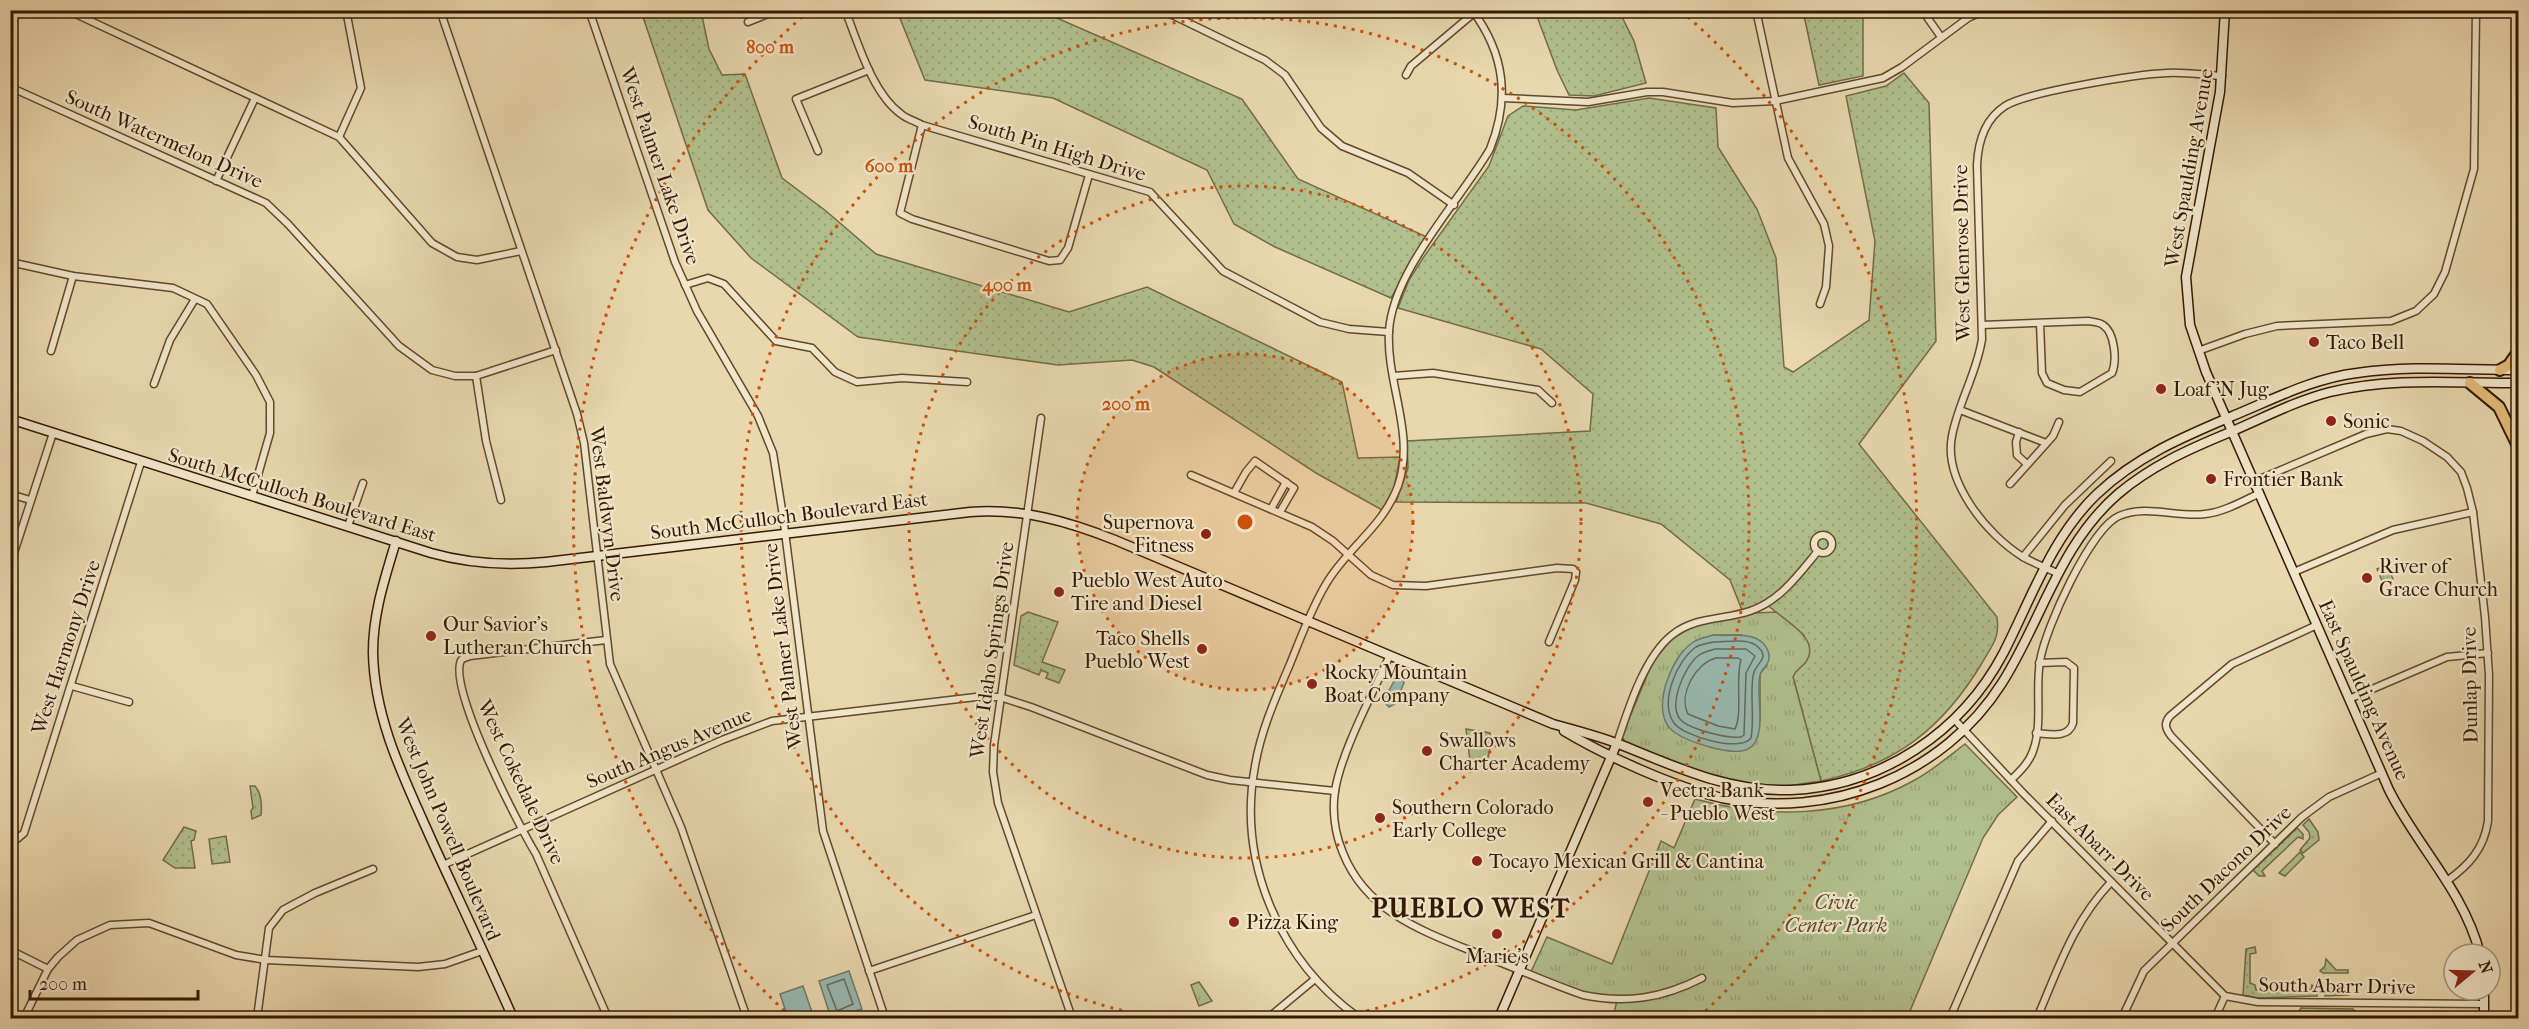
<svg xmlns="http://www.w3.org/2000/svg" width="2529" height="1029" font-family="'IM FELL French Canon',serif">
  <defs>
    <pattern id="grass-dots" width="8" height="8" patternUnits="userSpaceOnUse" patternTransform="scale(1.5)"><rect width="8" height="8" fill="#b1c08e"/><path d="M2 2h.1M6 6h.1" fill="none" stroke="#99a479" stroke-width="1.8" stroke-linecap="round"/></pattern>
    <pattern id="park-tufts" width="24" height="20" patternUnits="userSpaceOnUse" patternTransform="scale(1.5)"><rect width="24" height="20" fill="#b1c08e"/><path d="M3 7l-1-3M5 7V3M7 7l1-3M15 17l-1-3M17 17v-4M19 17l1-3" fill="none" stroke="#99a479"/></pattern>
  </defs>
  <rect width="100%" height="100%" fill="#e9d8ae"/>
  <filter id="stains"><feTurbulence type="fractalNoise" baseFrequency=".00333" numOctaves="4"/><feColorMatrix values="0 0 0 0 .2 0 0 0 0 .09 0 0 0 0 .02 0 0 0 .5 -.17"/></filter>
  <radialGradient id="worn" r=".72"><stop offset=".6" stop-color="#630" stop-opacity="0"/><stop offset="1" stop-color="#630" stop-opacity=".3"/></radialGradient>
  <g fill="url(#grass-dots)" stroke="#726c48" stroke-width="1.5">
    <polygon points="641,11 701,11 709,49 722,75 745,74 782,178 826,211 876,254 1069,312 1147,287 1342,382 1358,458 1400,457 1394,488 1382,510 1316,473 1154,367 1132,360 1058,365 858,337 751,258 708,210"/>
    <polygon points="897,11 1041,11 1242,99 1298,179 1427,237 1391,298 1275,247 1234,224 1207,170 1053,98 925,80"/>
    <polygon points="1535,11 1619,11 1634,41 1646,83 1594,96 1569,95 1557,70"/>
    <polygon points="1803,11 1863,11 1863,76 1819,85"/>
    <path d="M1904,73L1929,103L1936,341L1859,444L1997,617C2000,639 1992,645 1982,663C1943,728 1896,765 1821,781L1793,677L1795,670L1805,663L1804,635L1766,604L1742,610L1730,580L1661,524L1586,503L1396,502L1408,468L1407,441L1590,431L1593,394L1541,349L1398,308L1409,280L1423,258L1489,166L1508,116L1523,106L1576,110L1649,98L1716,108L1718,147L1757,209L1776,258L1784,367L1793,372L1869,320L1875,241L1846,96L1886,86Z"/>
    <polygon points="1028,612 1058,622 1042,662 1065,670 1059,683 1046,678 1048,673 1041,670 1039,675 1014,665 1021,616"/>
    <path d="M250,786H255C262,794 262,805 261,815L252,819L251,811L253,808Z"/>
    <polygon points="2309,819 2318,832 2319,840 2303,853 2300,850 2310,838 2309,832 2303,825"/>
    <polygon points="184,827 196,831 194,840 191,841 195,868 175,868 163,860"/>
    <polygon points="2297,828 2303,834 2303,839 2298,837 2262,871 2265,876 2259,876 2253,870"/>
    <polygon points="226,836 230,862 212,864 209,839"/>
    <polygon points="2300,852 2304,857 2285,876 2279,873"/>
    <polygon points="2255,947 2256,953 2250,954 2250,983 2255,985 2256,990 2311,990 2312,985 2317,989 2317,996 2258,998 2243,995 2246,949"/>
    <polygon points="2326,959 2336,970 2348,970 2348,973 2323,973 2320,971 2325,966"/>
    <polygon points="2330,986 2332,990 2349,990 2349,995 2325,996 2326,990"/>
    <polygon points="2301,1008 2353,1009 2355,1011 2355,1018 2299,1018 2299,1011"/>
  </g>
  <g fill="url(#park-tufts)" stroke="#726c48" stroke-width="1.5" fill-rule="evenodd">
    <polygon points="2387,565 2393,579 2383,583 2377,569"/>
    <path d="M1776,612C1789,623 1822,641 1805,663C1800,669 1796,669 1793,677L1821,781C1805,783 1787,787 1771,787C1718,785 1673,763 1625,742L1622,736L1653,661L1673,638L1697,624L1755,613ZM1714,635H1742L1767,665L1760,674V721L1665,690C1675,657 1680,647 1714,635Z"/>
    <polygon points="1466,729 1490,733 1491,744 1488,758 1470,761"/>
    <path d="M1965,744L2017,797L1998,815L1983,838L1907,1018H1613L1617,1000L1583,995L1530,974L1547,937L1612,964L1661,841L1674,848L1695,799C1767,819 1846,818 1913,781C1932,771 1948,757 1965,744Z"/>
    <polygon points="1199,982 1212,1001 1199,1006 1191,985"/>
  </g>
  <g fill="#98b9b0" stroke="#70796a" stroke-width="1.5">
    <path d="M1714,635C1730,637 1750,631 1763,643C1767,647 1770,654 1769,659C1768,666 1761,669 1760,675C1755,694 1769,739 1748,749C1732,757 1688,742 1674,732C1648,714 1671,657 1692,643C1699,638 1707,637 1714,635Z"/>
    <polygon points="1397,676 1403,679 1404,683 1395,704 1389,707 1383,701"/>
    <polygon points="849,971 862,1009 831,1018 819,981"/>
    <polygon points="803,986 814,1018 788,1018 780,994"/>
  </g>
  <g fill="none" stroke-linecap="round" stroke-linejoin="round">
    <g stroke="#666858" stroke-width="1.5">
      <path d="M1714,642C1727,642 1750,637 1759,648C1769,658 1757,663 1754,672C1749,688 1755,718 1751,738C1740,753 1683,736 1674,723C1659,702 1677,660 1696,647C1701,644 1708,643 1714,642Z"/>
      <path d="M1715,649H1746L1755,656L1746,673L1744,735L1741,737C1728,739 1688,729 1680,719C1668,704 1685,666 1698,656C1703,652 1709,651 1715,649Z"/>
      <path d="M1716,658H1738L1741,660C1735,680 1743,713 1735,729L1718,726L1688,714C1678,694 1696,663 1716,658Z"/>
      <polygon points="844,979 853,1004 837,1011 827,985"/>
    </g>
    <defs>
      <g id="street">
        <polyline points="67,10 339,137 432,243 457,257 477,260 521,251"/>
        <polyline points="440,10 577,414 584,443 610,664 681,827 747,1018"/>
        <polyline points="589,10 675,262 697,311 758,416 773,453 783,516 823,831 885,1018"/>
        <path d="M845,10C858,42 872,93 901,114C907,119 915,121 922,125L1150,192L1223,271L1320,322L1349,329L1389,332"/>
        <polyline points="1162,10 1265,60 1285,75 1321,128 1342,146 1408,173 1454,205"/>
        <polyline points="1756,10 1788,158 1824,224 1829,246 1826,287 1820,304"/>
        <polyline points="1922,10 1941,37"/>
        <polyline points="748,22 778,10"/>
        <polyline points="1406,75 1411,66 1474,13"/>
        <polyline points="10,87 266,203 288,224 399,346 432,370 455,376 476,376 556,350"/>
        <polyline points="1503,98 1588,102 1647,92 1663,92 1733,103 1775,101 1883,78 1902,67 1968,18 1986,10"/>
        <polyline points="922,125 900,213 912,219 1049,261 1060,260 1068,248 1089,175"/>
        <polyline points="339,137 361,88 346,10"/>
        <polyline points="818,151 796,99 869,70"/>
        <polyline points="216,181 255,98"/>
        <polyline points="10,262 73,276 173,288 207,304 256,375 270,402 270,433 252,496"/>
        <polyline points="685,285 708,278 724,284 776,341 812,348 835,372 857,382 902,378 967,382"/>
        <path d="M1982,325L2088,321C2093,322 2099,322 2103,325C2115,333 2117,361 2112,373L2080,392L2064,390L2047,383L2042,373L2040,323"/>
        <polyline points="51,351 73,276"/>
        <polyline points="2198,351 2245,334 2277,326 2391,321 2416,311 2434,294 2445,272 2474,169 2476,10"/>
        <polyline points="476,376 486,441 501,500"/>
        <polyline points="1393,376 1433,373 1538,390 1552,403"/>
        <polyline points="154,384 170,340 195,299"/>
        <polyline points="1960,410 2046,443"/>
        <polyline points="1041,418 994,745 993,772 998,803 1072,1018"/>
        <polyline points="2019,432 2016,442 2017,455 2027,464"/>
        <polyline points="1191,475 1312,527 1333,541 1371,575 1393,585 1426,586 1557,568 1573,569 1576,572 1575,580 1549,642"/>
        <path d="M2255,481L2366,434L2387,429L2401,431L2423,441L2447,457L2461,472L2467,488L2473,512L2485,617L2489,675L2488,821C2484,849 2469,865 2447,881"/>
        <polyline points="2010,484 2053,436 2059,422"/>
        <polyline points="1234,493 1246,472 1255,461 1294,488 1280,512"/>
        <polyline points="10,494 30,500"/>
        <polyline points="1271,509 1286,482"/>
        <polyline points="348,526 363,483"/>
        <circle cx="1823" cy="544" r="9"/>
        <polyline points="2023,557 2065,505 2111,461"/>
        <polyline points="10,565 53,433"/>
        <polyline points="2294,572 2393,530 2473,512"/>
        <path d="M2057,573C2046,568 2034,563 2023,557C1987,535 1943,481 1952,436C1958,403 1977,373 1982,339L1977,165C1978,142 1985,119 2005,106C2026,92 2139,74 2167,73C2185,72 2204,75 2222,76"/>
        <path d="M606,640L470,656L462,659C444,682 520,828 536,854L608,1018"/>
        <path d="M1390,655C1373,693 1341,752 1335,791C1332,811 1335,834 1343,853C1368,916 1431,934 1489,958C1520,970 1551,984 1583,995C1626,1004 1663,998 1702,978"/>
        <polyline points="72,686 129,702"/>
        <polyline points="2349,699 2447,657 2488,653"/>
        <polyline points="1954,719 2024,794 2225,996 2258,1002 2484,1004"/>
        <path d="M2036,733C2050,734 2068,739 2073,723L2074,668L2066,662L2039,663"/>
        <path d="M1617,743C1628,710 1644,657 1672,635C1696,616 1724,620 1750,611C1780,601 1799,574 1818,551"/>
        <path d="M2011,780C2019,772 2029,763 2033,751C2043,724 2035,690 2040,661C2045,629 2090,529 2119,516C2147,504 2177,518 2205,514C2224,512 2243,501 2260,493"/>
        <polyline points="10,839 17,839 24,833 141,462"/>
        <path d="M2275,844L2171,736C2165,728 2164,723 2170,716L2232,664L2317,625"/>
        <polyline points="443,865 722,740 772,721 976,697 1000,697 1031,707 1207,775 1230,780 1335,791"/>
        <polyline points="10,950 48,969"/>
        <polyline points="869,971 1036,915"/>
        <polyline points="24,1018 48,969 58,957 77,940 110,925 149,923 236,955 266,960 418,967 445,964 482,951"/>
        <polyline points="257,1018 269,928 283,910 315,893 373,869"/>
        <polyline points="1268,1018 1315,979"/>
        <path d="M1359,1018C1280,961 1237,863 1255,766C1261,730 1276,697 1290,664C1301,637 1311,609 1326,584C1347,548 1383,527 1398,486C1416,434 1386,384 1389,331C1393,270 1459,202 1490,149C1510,99 1505,54 1472,10"/>
        <polyline points="1950,1018 2018,861 2052,821"/>
        <path d="M2037,1018C2059,967 2072,924 2111,882"/>
        <polyline points="2122,1018 2144,971 2302,817 2329,797 2382,773"/>
        <polyline points="2215,1018 2225,996"/>
      </g>
      <g id="secondary">
        <path d="M2225,10L2220,92L2186,277L2190,325L2206,372L2389,790C2417,846 2464,891 2480,954"/>
        <path d="M10,419L431,553C470,564 506,566 546,562L970,512C1022,508 1067,521 1115,540L1553,724C1575,730 1598,736 1619,744C1676,767 1728,792 1791,790C1882,786 1962,732 2004,652C2032,597 2052,537 2097,494C2139,454 2190,434 2242,412C2280,396 2316,378 2357,373C2410,365 2465,370 2518,370"/>
        <path d="M396,541C385,578 373,613 373,652C374,720 405,780 432,841C459,900 487,959 513,1018"/>
        <path d="M1564,731C1606,756 1674,787 1722,798C1829,820 1943,776 2002,683C2042,620 2059,545 2118,494C2151,466 2189,449 2228,433C2261,419 2295,401 2330,392C2391,377 2456,383 2518,383"/>
        <polyline points="2484,990 2484,1018"/>
        <polyline points="1499,1018 1617,743"/>
      </g>
      <g id="highway">
        <polyline points="2500,370 2509,365 2518,352"/>
        <polyline points="2470,383 2499,407 2518,446"/>
      </g>
    </defs>
    <use href="#street" stroke="#60482c" stroke-width="9"/>
    <use href="#secondary" stroke="#331801" stroke-width="11"/>
    <use href="#highway" stroke="#331801" stroke-width="14"/>
    <use href="#street" stroke="#f1e6ca" stroke-width="6"/>
    <use href="#secondary" stroke="#f1e6ca" stroke-width="8"/>
    <use href="#highway" stroke="#e4bc77" stroke-width="10"/>
  </g>
  <circle cx="1245" cy="522" r="168" fill="#cd4f0a" fill-opacity=".12"/>
  <g fill="none" stroke="#cd4f0a" stroke-width="3" stroke-dasharray="3 6">
    <circle cx="1245" cy="522" r="168"/>
    <circle cx="1245" cy="522" r="336"/>
    <path d="M1157 1018A504 504 0 1 1 1333 1018"/>
    <path d="M791 1017A672 672 0 0 1 809 11M1681 11A672 672 0 0 1 1699 1017"/>
  </g>
  <g fill="#8f2418" stroke="#f1e6ca" stroke-width="2">
    <circle cx="2314" cy="342" r="6"/>
    <circle cx="2161" cy="389" r="6"/>
    <circle cx="2331" cy="421" r="6"/>
    <circle cx="2211" cy="479" r="6"/>
    <circle cx="1206" cy="534" r="6"/>
    <circle cx="2367" cy="578" r="6"/>
    <circle cx="1059" cy="592" r="6"/>
    <circle cx="431" cy="636" r="6"/>
    <circle cx="1202" cy="649" r="6"/>
    <circle cx="1312" cy="684" r="6"/>
    <circle cx="1427" cy="751" r="6"/>
    <circle cx="1648" cy="802" r="6"/>
    <circle cx="1380" cy="818" r="6"/>
    <circle cx="1477" cy="861" r="6"/>
    <circle cx="1234" cy="922" r="6"/>
    <circle cx="1497" cy="934" r="6"/>
  </g>
  <g text-anchor="middle" dominant-baseline="central" stroke-width="4.5" stroke-linejoin="round" paint-order="stroke">
    <g font-size="20" fill="#331801" stroke="#f1e6ca">
      <text transform="translate(164 139) rotate(24)">South Watermelon Drive</text>
      <text transform="translate(1057 148) rotate(17)">South Pin High Drive</text>
      <text transform="translate(660 166) rotate(71)">West Palmer Lake Drive</text>
      <text transform="translate(2189 168) rotate(-80)">West Spaulding Avenue</text>
      <text transform="translate(1962 253) rotate(-91)">West Glenrose Drive</text>
      <text transform="translate(302 495) rotate(17)">South McCulloch Boulevard East</text>
      <text transform="translate(607 514) rotate(83)">West Baldwyn Drive</text>
      <text transform="translate(789 516) rotate(-7)">South McCulloch Boulevard East</text>
      <text transform="translate(783 646) rotate(-97)">West Palmer Lake Drive</text>
      <text transform="translate(66 647) rotate(-72)">West Harmony Drive</text>
      <text transform="translate(992 650) rotate(-82)">West Idaho Springs Drive</text>
      <text transform="translate(2470 685) rotate(-91)">Dunlap Drive</text>
      <text transform="translate(2364 690) rotate(66)">East Spaulding Avenue</text>
      <text transform="translate(669 748) rotate(-23)">South Angus Avenue</text>
      <text transform="translate(521 782) rotate(65)">West Cokedale Drive</text>
      <text transform="translate(448 829) rotate(67)">West John Powell Boulevard</text>
      <text transform="translate(2100 847) rotate(45)">East Abarr Drive</text>
      <text transform="translate(2226 869) rotate(-44)">South Dacono Drive</text>
      <text transform="translate(2337 986) rotate(1)">South Abarr Drive</text>
    </g>
    <g font-size="20" fill="#331801" stroke="#f1e6ca" text-anchor="start">
      <text x="2326" y="342">Taco Bell</text>
      <text x="2173" y="389">Loaf 'N Jug</text>
      <text x="2343" y="421">Sonic</text>
      <text x="2223" y="479">Frontier Bank</text>
      <text x="1194" y="522" text-anchor="end">Supernova<tspan x="1194" dy="23">Fitness</tspan></text>
      <text x="2379" y="566">River of<tspan x="2379" dy="23">Grace Church</tspan></text>
      <text x="1071" y="580">Pueblo West Auto<tspan x="1071" dy="23">Tire and Diesel</tspan></text>
      <text x="443" y="624">Our Savior's<tspan x="443" dy="23">Lutheran Church</tspan></text>
      <text x="1190" y="638" text-anchor="end">Taco Shells<tspan x="1190" dy="23">Pueblo West</tspan></text>
      <text x="1324" y="672">Rocky Mountain<tspan x="1324" dy="23">Boat Company</tspan></text>
      <text x="1439" y="740">Swallows<tspan x="1439" dy="23">Charter Academy</tspan></text>
      <text x="1660" y="790">Vectra Bank<tspan x="1660" dy="23">- Pueblo West</tspan></text>
      <text x="1392" y="807">Southern Colorado<tspan x="1392" dy="23">Early College</tspan></text>
      <text x="1489" y="861">Tocayo Mexican Grill &amp; Cantina</text>
      <text x="1246" y="922">Pizza King</text>
      <text x="1497" y="956" text-anchor="middle">Marie's</text>
    </g>
    <g font-size="20" font-style="italic" fill="#594a2b" stroke="#f1e6ca">
      <text x="1836" y="902">Civic<tspan x="1836" dy="23">Center Park</tspan></text>
    </g>
    <g font-size="26" font-weight="bold" letter-spacing="1.5" fill="#331801" stroke="#f1e6ca">
      <text x="1471" y="908">PUEBLO WEST</text>
    </g>
  </g>
  <circle cx="1245" cy="522" r="9" fill="#cd4f0a" stroke="#f1e6ca" stroke-width="3"/>
  <g font-size="18" text-anchor="middle" font-weight="bold" fill="#cd4f0a" stroke="#f1e6ca" stroke-width="4.5" stroke-linejoin="round" paint-order="stroke">
    <text x="770" y="53">800 m</text>
    <text x="889" y="172">600 m</text>
    <text x="1007" y="291">400 m</text>
    <text x="1126" y="410">200 m</text>
  </g>
  <rect width="2529" height="1029" fill="none" stroke="#e9d8ae" stroke-width="36"/>
  <rect x="12" y="12" width="2505" height="1005" fill="none" stroke="#331801" stroke-width="3"/>
  <rect x="18" y="18" width="2493" height="993" fill="none" stroke="#331801" stroke-width="1.5"/>
  <g transform="translate(2472 972) rotate(71)"><circle r="28" fill="#f1e6ca" stroke="#a5947a" stroke-width="1.5"/>
  <path d="M0-4.5L10 22L0 15L-10 22Z" fill="#8f2418"/>
  <text y="-9" font-size="16" font-weight="bold" text-anchor="middle" fill="#331801">N</text>
  </g>
  <path d="M30 990v9h168v-9" fill="none" stroke="#331801" stroke-width="3"/>
  <text x="39" y="990" font-size="18" fill="#331801" stroke="#f1e6ca" stroke-width="4.5" paint-order="stroke">200 m</text>
  <rect width="100%" height="100%" filter="url(#stains)"/>
  <rect width="100%" height="100%" fill="url(#worn)"/>
</svg>
